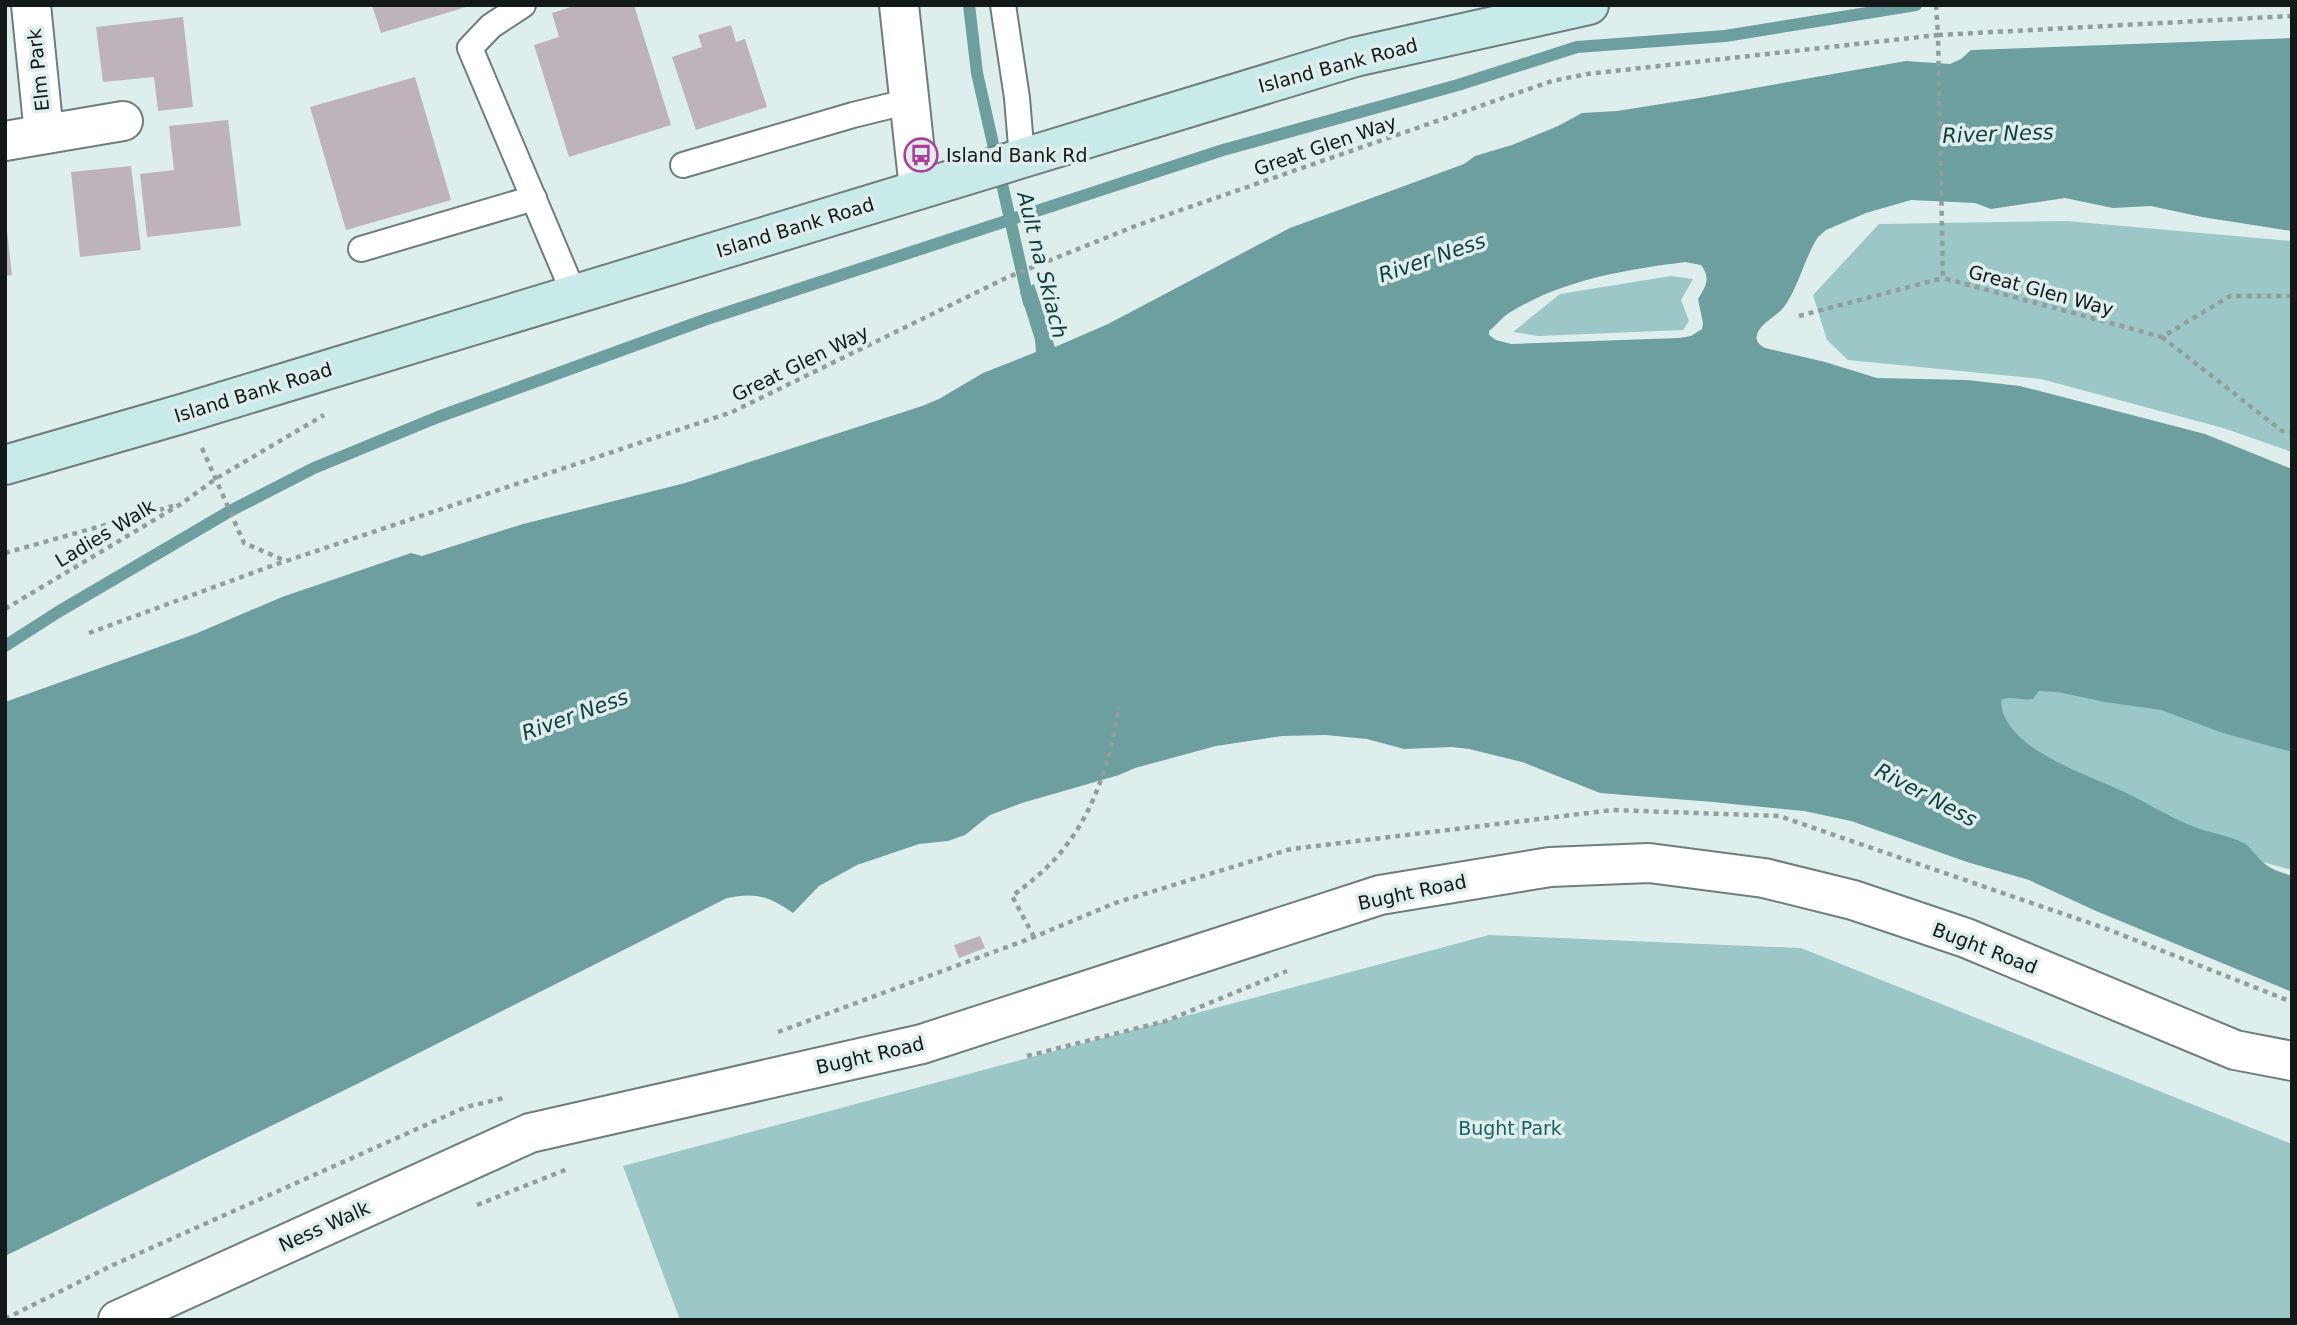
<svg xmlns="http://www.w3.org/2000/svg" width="2297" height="1325" font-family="'DejaVu Sans',sans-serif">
  <rect width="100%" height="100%" fill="#deeeed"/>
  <g fill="#9bc7c7">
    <polygon points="2067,221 2292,241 2292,452 2223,428 2041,379 1848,360 1827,340 1813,295 1879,224"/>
    <polygon points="1671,276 1693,279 1681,300 1689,321 1683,330 1538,336 1513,332 1560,294"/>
    <polygon points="2079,668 2292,720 2292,870 2228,852 1997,743 1995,689"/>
    <polygon points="1489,935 1801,948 2292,1144 2292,1320 680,1320 623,1166"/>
  </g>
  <path fill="#6d9f9f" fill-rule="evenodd" d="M2292,38V231L2202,217L2151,206L2113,208L2065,198L1991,209L1975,203L1911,200L1866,213L1826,230L1818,237C1804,259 1799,286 1784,307C1777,316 1759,324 1757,335C1755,341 1760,345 1765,348L1825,362L1877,378L1967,380L2020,386L2205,434L2292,469V752L2223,733L2161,710L2105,702L2058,692L2039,691L2033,699C2021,701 2012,695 2001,700C2001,747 2085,774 2120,790C2144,801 2167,816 2192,826C2209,833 2228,835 2244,843C2251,847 2256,857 2263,862C2271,870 2281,872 2292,876V992L2096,911L2029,880L1967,862L1851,821L1804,811L1713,802L1600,793L1522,762L1469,749L1452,747L1404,749L1367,739L1326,735L1282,736L1216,746L1135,768L1119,775L1022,803L990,815L965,835L948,841L919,844L857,865L819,886L793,913C769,896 755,892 727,898L357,1084L5,1256V702L195,634L282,597L411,553L422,556L523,524L685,483L922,406L939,399L983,373L1036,352L1035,340L1020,292L1034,284L1055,347L1108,324L1290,228L1464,164L1475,156L1512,145L1558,126L1582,113L1617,111L1693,99L1906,61L1950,64L1961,59L1971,50ZM1685,262L1701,265C1711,278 1706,286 1698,299L1703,323L1702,329L1691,336L1679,338L1511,344L1496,340L1489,335V331C1496,326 1501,318 1509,313C1562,280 1624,270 1685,262Z"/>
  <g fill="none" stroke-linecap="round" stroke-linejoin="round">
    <g stroke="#6d9f9f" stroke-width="12">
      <polyline points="969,5 977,73 1029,303"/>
      <polyline points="5,646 58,612 230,511 314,468 438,417 707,319 1223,150 1458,85 1577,47 1725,36 1916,5"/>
    </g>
  </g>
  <g fill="#beb3bb">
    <polygon points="372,5 469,5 469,6 381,33"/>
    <polygon points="577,5 634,5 671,125 569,157 534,45 559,37 552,13"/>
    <polygon points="183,17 193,107 158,111 154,77 103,82 96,27"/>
    <polygon points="731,25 736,42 745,39 767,107 696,130 672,57 702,47 698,35"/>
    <polygon points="415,77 451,200 346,230 310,107"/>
    <polygon points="228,120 241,226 147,237 140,174 174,170 169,126"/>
    <polygon points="131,166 141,250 80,257 71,172"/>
    <polygon points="5,231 7,231 12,275 5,276"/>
    <polygon points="980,936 985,948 959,958 954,945"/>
  </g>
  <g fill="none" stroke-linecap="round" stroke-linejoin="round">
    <defs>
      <g id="lane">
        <polyline points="523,5 491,26 470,48 574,294"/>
        <polyline points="1003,5 1017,98 1022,158"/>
        <polyline points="683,165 853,115 910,101"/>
        <polyline points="361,249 534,198"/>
      </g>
      <g id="street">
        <polyline points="31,5 44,134"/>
        <polyline points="899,5 919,189"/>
        <polyline points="5,141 123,121"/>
        <polyline points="118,1320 530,1133 922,1044 1380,895 1550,867 1649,863 1764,878 1853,900 1966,938 2235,1050 2292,1061"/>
      </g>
      <polyline id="secondary" points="5,465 185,413 1355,57 1589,5"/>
    </defs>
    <use href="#lane" stroke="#6e7d7d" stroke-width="28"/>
    <use href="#street" stroke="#6e7d7d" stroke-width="42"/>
    <use href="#secondary" stroke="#6e7d7d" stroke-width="42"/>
    <g stroke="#929e9d" stroke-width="4.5" stroke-dasharray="5 5" stroke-linecap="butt">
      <polyline points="1936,5 1938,35 2292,16"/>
      <polyline points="1799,316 1943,278"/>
      <polyline points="2162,337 2282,431 2292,432"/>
      <polyline points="202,448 244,543 286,561 732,412 1008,277 1138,225 1552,81 1587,74 1938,35 1943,278 2162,337 2230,296 2292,296"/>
      <polyline points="5,553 173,506"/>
      <polyline points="5,609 181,504 217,478 324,415"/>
      <polyline points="89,633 285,561"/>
      <path d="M1034,937L1012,896C1027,885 1041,874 1054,860C1093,818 1110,762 1119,707"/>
      <polyline points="778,1032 1034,937 1115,903 1291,849 1613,810 1779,816 2107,929 2292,1002"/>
      <polyline points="1027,1056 1166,1021 1287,971"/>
      <polyline points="477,1205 570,1168"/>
      <polyline points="5,1319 113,1265 466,1107 504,1098"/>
    </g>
    <use href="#lane" stroke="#fff" stroke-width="24"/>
    <use href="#street" stroke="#fff" stroke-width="38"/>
    <use href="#secondary" stroke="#c8eae9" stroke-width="38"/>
  </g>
  <defs>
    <symbol id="bus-ring" viewBox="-11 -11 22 22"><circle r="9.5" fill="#deeeed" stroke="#ae3e9a" stroke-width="1.5"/><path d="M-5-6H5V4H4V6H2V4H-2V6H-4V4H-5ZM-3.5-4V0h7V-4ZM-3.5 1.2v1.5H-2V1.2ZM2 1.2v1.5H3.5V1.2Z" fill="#ae3e9a"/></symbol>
  </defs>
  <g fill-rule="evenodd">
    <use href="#bus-ring" x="902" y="136" width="38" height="38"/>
  </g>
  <g text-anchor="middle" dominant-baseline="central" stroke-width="7" stroke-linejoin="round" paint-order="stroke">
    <g font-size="19" fill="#131919" stroke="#deeeed">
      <text transform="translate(1338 65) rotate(-15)">Island Bank Road</text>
      <text transform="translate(38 70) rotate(-96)">Elm Park</text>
      <text transform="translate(1325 145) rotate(-19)">Great Glen Way</text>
      <text transform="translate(795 227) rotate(-17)">Island Bank Road</text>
      <text transform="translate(2041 290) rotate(15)">Great Glen Way</text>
      <text transform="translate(800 363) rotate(-26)">Great Glen Way</text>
      <text transform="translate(253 392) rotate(-17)">Island Bank Road</text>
      <text transform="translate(105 533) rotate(-31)">Ladies Walk</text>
      <text transform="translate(1412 892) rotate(-12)">Bught Road</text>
      <text transform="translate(1985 948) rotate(21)">Bught Road</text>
      <text transform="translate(870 1055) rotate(-13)">Bught Road</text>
      <text transform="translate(324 1226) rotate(-24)">Ness Walk</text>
    </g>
    <g font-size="19" fill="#131919" stroke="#deeeed" text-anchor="start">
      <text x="946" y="155">Island Bank Rd</text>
    </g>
    <g font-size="19" fill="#1b6060" stroke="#deeeed">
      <text x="1510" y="1128">Bught Park</text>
    </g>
    <g font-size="21" font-style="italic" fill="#0e3e3e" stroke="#deeeed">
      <text transform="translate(1998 134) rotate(-2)">River Ness</text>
      <text transform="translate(1432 258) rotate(-19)">River Ness</text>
      <text transform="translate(1042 265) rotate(76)">Ault na Skiach</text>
      <text transform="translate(575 715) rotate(-20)">River Ness</text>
      <text transform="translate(1926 795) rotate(28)">River Ness</text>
    </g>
  </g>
  <rect width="2297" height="1325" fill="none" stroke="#131919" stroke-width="14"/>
</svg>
